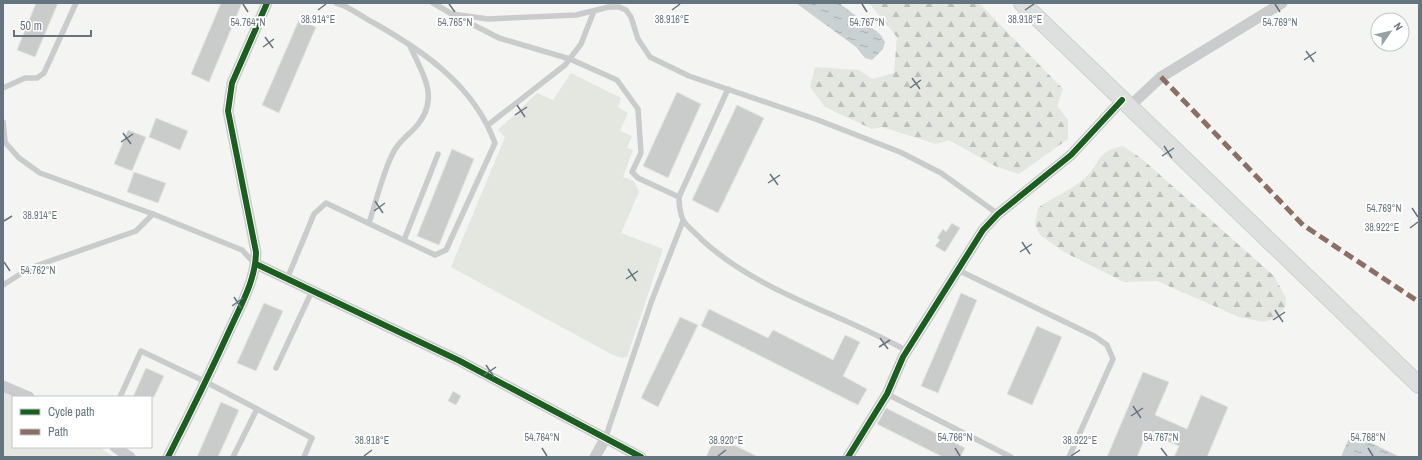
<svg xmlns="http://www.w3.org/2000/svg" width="1422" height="460" font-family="'Archivo Narrow',sans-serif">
  <defs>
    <pattern id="forest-firs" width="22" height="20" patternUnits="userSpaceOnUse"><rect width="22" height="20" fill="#e4e6e0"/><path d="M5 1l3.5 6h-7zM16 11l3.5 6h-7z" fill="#bcbfbb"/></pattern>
    <pattern id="water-ripples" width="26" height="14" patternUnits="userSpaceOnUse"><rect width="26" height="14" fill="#c9d1d3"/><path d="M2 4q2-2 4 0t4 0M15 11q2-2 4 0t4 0" fill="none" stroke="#a7aeb0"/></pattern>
  </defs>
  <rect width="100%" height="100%" fill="#f4f4f2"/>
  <g fill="#e4e6e0">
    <polygon points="571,73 621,98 618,107 628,113 620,131 632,136 627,148 633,150 623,177 634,181 639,192 621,233 663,249 627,357 622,358 613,355 451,267 505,137 498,130 537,93 553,100"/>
    <polygon points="3,391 17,397 13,397 13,447 99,447 114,457 3,457"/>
  </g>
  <g fill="url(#forest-firs)">
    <polygon points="869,3 979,3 1063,89 1057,106 1068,120 1068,139 1019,174 995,166 949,140 936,144 882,127 872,129 825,107 810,87 815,67 859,70 872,79 894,73 897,37"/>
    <path d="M1123,146L1142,159L1274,276L1286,298L1285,308L1275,318L1264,322L1239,317L1157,281L1124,282L1064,252L1040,235L1035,224L1038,208C1053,197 1072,190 1086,177C1101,162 1097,151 1123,146Z"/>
  </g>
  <g fill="url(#water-ripples)">
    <polygon points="796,3 839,3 880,34 885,42 883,49 872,60 865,58 856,47"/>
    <polygon points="1353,436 1357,436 1400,457 1341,457 1349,438"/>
  </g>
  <g fill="#cacccc" stroke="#e3e3e2">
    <polygon points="36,3 58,3 35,57 17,50"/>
    <polygon points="221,3 242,3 209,82 191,74"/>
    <polygon points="299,20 316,27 279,113 262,105"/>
    <polygon points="677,92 701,104 668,178 643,166"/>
    <polygon points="737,105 764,118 718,213 692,200"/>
    <polygon points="156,118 188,131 180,150 149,137"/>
    <polygon points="128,130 146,137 132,171 114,164"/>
    <polygon points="452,149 474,159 439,245 417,236"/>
    <polygon points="134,172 166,183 158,203 127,192"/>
    <polygon points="952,223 960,228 945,252 935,246 940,240 937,238 943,229 946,232"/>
    <polygon points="961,293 977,300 938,393 921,386"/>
    <polygon points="264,303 283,311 256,371 237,363"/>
    <polygon points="709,309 768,338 773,330 833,360 845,335 860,342 843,376 867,389 858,405 701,326"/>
    <polygon points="680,317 698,325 658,407 641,398"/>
    <polygon points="1037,326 1062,337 1032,405 1007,394"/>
    <polygon points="146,368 164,376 154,397 133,397"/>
    <polygon points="1143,372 1169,382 1155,415 1187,429 1201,395 1228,407 1207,457 1174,457 1179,446 1147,433 1137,457 1107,457"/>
    <polygon points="453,391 461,396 456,405 448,401"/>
    <polygon points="221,402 239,410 218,457 197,457"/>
    <polygon points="886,408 965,448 960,457 943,457 877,424"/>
    <polygon points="716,436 758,457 706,457"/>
  </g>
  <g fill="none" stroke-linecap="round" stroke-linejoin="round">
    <defs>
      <polyline id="secondary" points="1022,3 1419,385"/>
    </defs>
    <use href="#secondary" stroke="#d0d1d1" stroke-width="18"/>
    <g stroke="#cacbcc" stroke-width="5.5">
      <polyline points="433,3 452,14 488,19 576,15 609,7 619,7 626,10 631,17 638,39 650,57 689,76 818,120 900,152 941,173 998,214"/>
      <polyline points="458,17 499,38 570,59 617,80 638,109 641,153 632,172 638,178 679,197"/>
      <polyline points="3,88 25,78 37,78 44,73 76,3"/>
      <path d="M728,89L679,197C679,204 680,213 683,220C687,227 697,234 702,240C760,293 840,313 907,351"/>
      <polyline points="3,122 5,141"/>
      <polyline points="488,125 565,65 581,44 594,11"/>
      <polyline points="3,140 19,158 40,173 153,214 242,250 255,264"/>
      <path d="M369,223C376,202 383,172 393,153C399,140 411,134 419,123C440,95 421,71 409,44"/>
      <polyline points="404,240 438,154"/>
      <polyline points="958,270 1094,336 1107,345 1113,359 1069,457"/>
      <path d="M287,279L314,214L326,203L435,255L446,250L495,143C474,86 425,52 374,23C362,17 349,6 336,3"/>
      <polyline points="3,285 30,268 136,231 153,214"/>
      <polyline points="276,368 312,291"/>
      <polyline points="887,394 1011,457"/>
      <polyline points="120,397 141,351 206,382 312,438 304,457"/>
      <polyline points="605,439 652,300 683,221"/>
      <polyline points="233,457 257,409"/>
    </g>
    <g stroke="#cacbcc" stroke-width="11">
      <polyline points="1129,107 1161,77 1282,3"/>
      <polyline points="256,264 458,360 641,457"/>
      <polyline points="3,386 29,397"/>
      <polyline points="115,447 130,457"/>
      <path d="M168,457C190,414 211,371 231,327C242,303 256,278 256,252L228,111L232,83L267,3"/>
      <polyline points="595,457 605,439"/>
      <polyline points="848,457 887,394 903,357 983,230 998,214 1071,155 1122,100"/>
    </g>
    <use href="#secondary" stroke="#dedfdf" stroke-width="16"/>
    <polyline stroke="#8d6e63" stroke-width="5" stroke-dasharray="10 5" stroke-linecap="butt" points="1161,77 1303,225 1419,302"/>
    <defs>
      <g id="cycleway">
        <polyline points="256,264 458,360 641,457"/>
        <path d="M168,457C190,414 211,371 231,327C242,303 256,278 256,252L228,111L232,83L267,3"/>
        <polyline points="848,457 887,394 903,357 983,230 998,214 1071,155 1122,100"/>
      </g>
    </defs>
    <use href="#cycleway" stroke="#fff" stroke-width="8"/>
    <use href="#cycleway" stroke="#1b5e20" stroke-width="6"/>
  </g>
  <path fill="none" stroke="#657580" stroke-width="1.5" d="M243,4L248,12M449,4L455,12M862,4L867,12M1275,4L1280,12M318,10L326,4M672,10L680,4M1025,10L1034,4M265,37L273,48M263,47L274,39M1306,51L1314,62M1304,60L1316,52M912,78L920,89M910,88L921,80M517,105L525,117M515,115L527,107M123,133L131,144M121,142L133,134M1164,146L1172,158M1162,156L1174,148M770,174L778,185M768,183L780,175M375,201L383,213M1412,208L1418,217M374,211L385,203M4,221L12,216M1410,228L1418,222M1022,242L1030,254M1020,252L1032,244M4,262L10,271M628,269L636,281M626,279L638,271M234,297L241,308M232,306L243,298M1275,310L1283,322M1273,320L1285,312M880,338L888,349M879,347L890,340M486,365L494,377M484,375L496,367M1133,406L1141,418M1131,416L1143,408M542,448L547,456M955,448L960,456M1161,448L1167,456M1368,448L1373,456M364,456L372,450M718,456L726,450M1071,456L1080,450"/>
  <g font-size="10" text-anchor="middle" fill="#657580" stroke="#fff" stroke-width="4" stroke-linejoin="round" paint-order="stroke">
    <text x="1025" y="23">38.918°E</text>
    <text x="318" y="23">38.914°E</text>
    <text x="672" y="23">38.916°E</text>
    <text x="1280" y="26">54.769°N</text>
    <text x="248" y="26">54.764°N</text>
    <text x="455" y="26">54.765°N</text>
    <text x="867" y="26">54.767°N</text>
    <text x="1384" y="212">54.769°N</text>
    <text x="40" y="219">38.914°E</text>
    <text x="1382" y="231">38.922°E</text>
    <text x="38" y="274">54.762°N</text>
    <text x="542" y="441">54.764°N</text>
    <text x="955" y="441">54.766°N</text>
    <text x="1161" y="441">54.767°N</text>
    <text x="1368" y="441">54.768°N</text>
    <text x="372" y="444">38.918°E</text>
    <text x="726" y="444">38.920°E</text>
    <text x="1080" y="444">38.922°E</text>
  </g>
  <rect width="1422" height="460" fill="none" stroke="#657580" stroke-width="8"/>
  <rect x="12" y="396" width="140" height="52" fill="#ffffff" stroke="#c1c8cc"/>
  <rect x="20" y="409" width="20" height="6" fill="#1b5e20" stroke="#c1c8cc"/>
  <text x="48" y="416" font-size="12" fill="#657580">Cycle path</text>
  <rect x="20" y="429" width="20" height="6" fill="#8d6e63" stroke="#c1c8cc"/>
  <text x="48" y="436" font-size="12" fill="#657580">Path</text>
  <g transform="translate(1390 32) rotate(56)"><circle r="19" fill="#ffffff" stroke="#c1c8cc"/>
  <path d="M0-3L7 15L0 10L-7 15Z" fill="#97a1a8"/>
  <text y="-6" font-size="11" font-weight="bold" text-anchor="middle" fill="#657580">N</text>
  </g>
  <path d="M14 30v6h77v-6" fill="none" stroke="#657580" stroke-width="2"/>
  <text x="20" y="30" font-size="12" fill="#657580" stroke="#ffffff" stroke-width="3" paint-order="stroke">50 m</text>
</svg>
